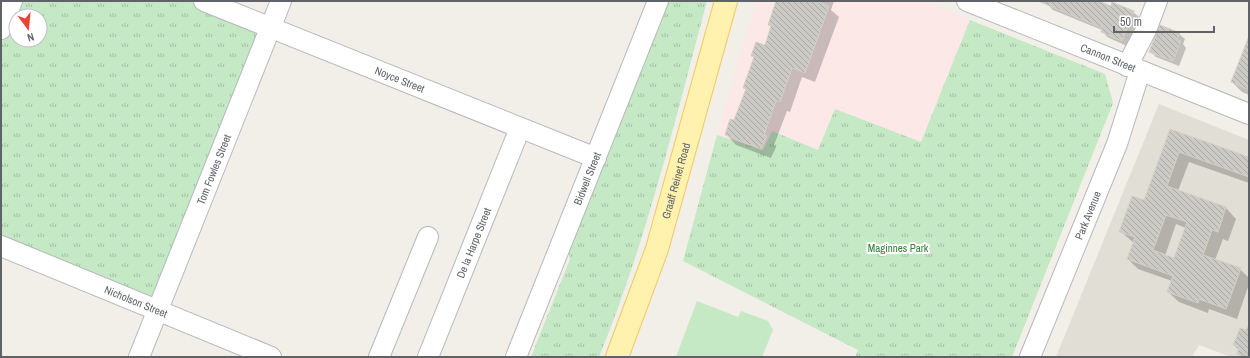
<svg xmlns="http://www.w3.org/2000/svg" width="1250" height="358" font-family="'Archivo Narrow',sans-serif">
  <defs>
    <pattern id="grass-tufts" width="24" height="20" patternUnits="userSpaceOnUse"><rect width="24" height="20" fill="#c5e8c5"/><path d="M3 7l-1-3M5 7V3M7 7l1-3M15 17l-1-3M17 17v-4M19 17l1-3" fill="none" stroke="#a3c0a4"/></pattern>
    <pattern id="building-back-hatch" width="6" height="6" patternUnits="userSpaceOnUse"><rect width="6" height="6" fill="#cccac5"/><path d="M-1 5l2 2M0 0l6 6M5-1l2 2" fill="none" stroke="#a9a8a4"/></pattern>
  </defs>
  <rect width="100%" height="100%" fill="#f1efe8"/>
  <polygon fill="#e1ded6" points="1159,104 1249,140 1249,357 1231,357 1199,345 1192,357 1056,357"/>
  <polygon fill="#fce8e6" points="756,1 926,1 970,20 921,142 836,110 818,151 772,131 763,150 717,135"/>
  <g fill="url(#grass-tufts)" fill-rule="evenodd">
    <path d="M12,1H204L272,27L157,311L1,246V29ZM16,16H40V40H16Z"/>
    <path d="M667,1H707C675,121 646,242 599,357H531L570,259L568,250Z"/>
    <polygon points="970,20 1105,74 1113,103 1012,357 855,357 858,350 683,261 717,135 763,150 772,131 818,150 835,109 921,142"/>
  </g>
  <polygon fill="#c5e8c5" points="697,301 738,317 741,311 768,321 773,330 762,357 676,357"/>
  <g fill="#0003" fill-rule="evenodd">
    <polygon points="781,1 834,1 831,10 839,17 815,82 802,77 790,112 787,111 774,145 776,147 771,158 736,145 726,134 734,121 746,89 754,58 752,56 765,47"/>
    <polygon points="1050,1 1095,1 1111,7 1133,12 1139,17 1127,46 1107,37 1102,30 1053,10 1048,5"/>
    <polygon points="1179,34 1185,39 1183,44 1186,48 1179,66 1156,57 1150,51"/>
    <polygon points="1249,40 1249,95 1242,92 1232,82"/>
    <path d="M1170,130L1249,158V183L1189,162L1178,191L1226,208L1236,219L1228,241L1223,239L1215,260L1240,269L1249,278V284L1237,319L1209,309L1208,313L1179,302L1168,292L1172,281L1138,269L1128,259L1134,243L1120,231L1145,201ZM1176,224L1186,228L1175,259L1165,256Z"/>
    <polygon points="1249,332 1249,357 1241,357 1238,353 1239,350 1234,345"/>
  </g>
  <g fill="url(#building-back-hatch)" stroke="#d6d1c6" fill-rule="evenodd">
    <polygon points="776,1 815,1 829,6 805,73 792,68 780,102 776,101 764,135 767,136 761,149 725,135 730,119 734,120 746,89 743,88 754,57 751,56 756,42 765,45 771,26 768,25"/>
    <polygon points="1038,1 1098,1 1111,6 1112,2 1134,11 1122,41 1101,32 1102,28"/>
    <polygon points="1160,25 1180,33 1177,40 1181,41 1173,61 1149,52"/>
    <polygon points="1249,36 1249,90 1231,82"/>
    <path d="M1170,129L1249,157V177L1179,152L1167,186L1226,207L1218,232L1212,230L1203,255L1241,268L1226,309L1199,299L1198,303L1167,292L1173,276L1127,259L1135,237L1119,232L1132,196L1144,200ZM1166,215L1187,222L1174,258L1153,250Z"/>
    <polygon points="1249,324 1249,357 1246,357 1237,354 1239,347 1233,345 1240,328 1246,330"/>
  </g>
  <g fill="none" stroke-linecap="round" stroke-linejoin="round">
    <defs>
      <g id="minor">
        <path id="s1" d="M204,1L596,158"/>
        <path id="s2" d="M967,1L1249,114"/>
        <polyline points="1,29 12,1"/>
        <polyline points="1127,66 1146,30 1157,1"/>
        <path id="s3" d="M1,246L271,357"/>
        <path id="s4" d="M139,357L281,1"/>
        <polyline points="379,357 428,237"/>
        <path id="s5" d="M428,357L520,128"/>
        <path id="s6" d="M516,357L658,1"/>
        <path id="s7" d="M1030,357L1117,144L1140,71"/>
      </g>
      <g id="major">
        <path id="s8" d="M617,357L657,249L726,1"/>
      </g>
    </defs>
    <use href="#minor" stroke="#b5b8bc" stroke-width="22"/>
    <use href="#major" stroke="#f2c960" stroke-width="24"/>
    <use href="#minor" stroke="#fff" stroke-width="20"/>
    <use href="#major" stroke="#fff2af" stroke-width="22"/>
  </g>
  <g text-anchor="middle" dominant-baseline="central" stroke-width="4" stroke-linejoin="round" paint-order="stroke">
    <g font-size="11" fill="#5f6368" stroke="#fff">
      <text stroke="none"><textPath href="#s2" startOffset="152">Cannon Street</textPath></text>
      <text stroke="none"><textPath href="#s1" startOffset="211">Noyce Street</textPath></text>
      <text stroke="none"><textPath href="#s4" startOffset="202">Tom Fowles Street</textPath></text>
      <text stroke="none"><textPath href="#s6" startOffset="192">Bidwell Street</textPath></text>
      <text stroke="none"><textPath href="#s8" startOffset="186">Graaff Reinet Road</textPath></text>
      <text stroke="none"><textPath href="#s7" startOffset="153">Park Avenue</textPath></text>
      <text stroke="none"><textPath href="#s5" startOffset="123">De la Harpe Street</textPath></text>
      <text stroke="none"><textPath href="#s3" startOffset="146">Nicholson Street</textPath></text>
    </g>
    <g font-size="11" fill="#348238" stroke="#fff">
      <text x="898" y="248">Maginnes Park</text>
    </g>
  </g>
  <rect width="1250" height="358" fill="none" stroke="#5f6368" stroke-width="4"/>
  <g transform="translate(28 28) rotate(164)"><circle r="19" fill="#ffffff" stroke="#bfc1c3"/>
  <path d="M0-3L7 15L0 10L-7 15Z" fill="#ea4335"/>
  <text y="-6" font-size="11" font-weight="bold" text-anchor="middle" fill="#5f6368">N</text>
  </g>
  <path d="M1114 26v6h100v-6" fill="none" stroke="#5f6368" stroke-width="2"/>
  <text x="1120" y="26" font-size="12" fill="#5f6368" stroke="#ffffff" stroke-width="3" paint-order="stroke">50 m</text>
</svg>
